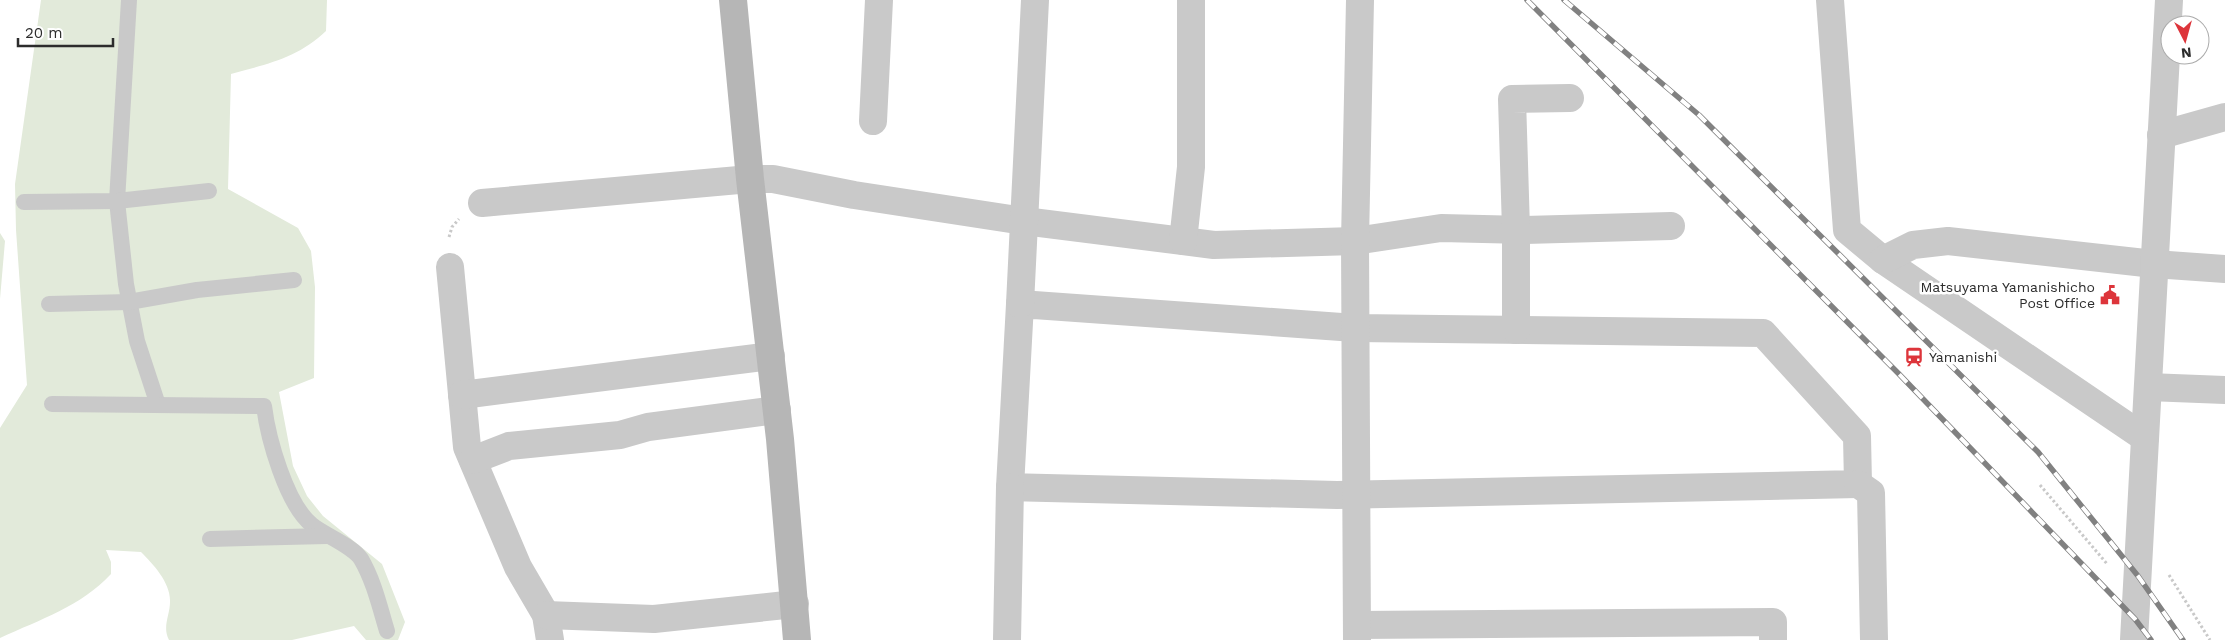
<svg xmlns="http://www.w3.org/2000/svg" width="2225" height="640" font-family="'Work Sans',sans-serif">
  <rect width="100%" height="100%" fill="#fff"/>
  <g fill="#e2eada">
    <path d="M41,0H327L326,31C298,58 267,64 231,74L228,189L298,228L311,251L315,287L314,378L279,392L293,466L307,496L323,516L382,564L405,622L398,640H366L354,626L292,640H169C162,627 170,615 170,602C171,583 153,564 141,552L106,550L111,562V574C80,607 41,619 0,638V428L27,385L16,230L15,184Z"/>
    <polygon points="0,233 5,241 0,299"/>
  </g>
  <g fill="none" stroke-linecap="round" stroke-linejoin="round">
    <g stroke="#c9c9c9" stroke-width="3" stroke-dasharray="2.5 2.5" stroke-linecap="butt">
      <polyline points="449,237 452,227 459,219"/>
      <polyline points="2040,485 2108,565"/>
      <polyline points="2169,575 2210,640"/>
    </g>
    <g stroke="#c9c9c9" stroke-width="16">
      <polyline points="129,0 117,201 126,284 137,341 158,405"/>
      <polyline points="24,202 117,201 209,191"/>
      <polyline points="49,304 129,302 197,290 294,280"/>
      <path d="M52,404L264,406C268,438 286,504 312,525C324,535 353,546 361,559C374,581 380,608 387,631"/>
      <polyline points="210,539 327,536"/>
    </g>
    <g stroke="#c9c9c9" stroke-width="28">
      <polyline points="1830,0 1847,230 1883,260 2145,438"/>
      <polyline points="873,121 879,0"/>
      <polyline points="2161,135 2225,117"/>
      <polyline points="482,203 750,179 773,179 854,195 1024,221 1214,245 1355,241 1441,228 1525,230 1671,226"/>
      <polyline points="1183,241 1191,167 1191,0"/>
      <polyline points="1883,260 1913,245 1948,241 2154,264 2225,269"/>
      <polyline points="450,267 467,447 518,567 546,615 550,640"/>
      <polygon points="1020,304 1355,328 1763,333 1857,436 1858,484 1337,495 1010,487"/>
      <polyline points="1020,304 1035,0"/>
      <polyline points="1516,330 1516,229 1512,99 1570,98"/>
      <polyline points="2148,387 2225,390"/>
      <polyline points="462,395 771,356"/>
      <polyline points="473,460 509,446 620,435 648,427 777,410"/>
      <polyline points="1858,484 1871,493 1874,640"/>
      <polyline points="546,615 654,619 795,604"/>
      <polyline points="1357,625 1773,622 1773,640"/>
      <polyline points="1007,640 1010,487"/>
      <polyline points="1357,640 1355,241 1360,0"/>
      <polyline points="2134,640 2169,0"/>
    </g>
    <polyline stroke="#b6b6b6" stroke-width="28" points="733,0 750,179 780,439 797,640"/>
    <defs>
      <g id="rail">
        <polyline points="1527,0 1898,373 2135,619 2151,640"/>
        <polyline points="1564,0 1699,115 2038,452 2138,576 2183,640"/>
      </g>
    </defs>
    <use href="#rail" stroke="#818181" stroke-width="5.5"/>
    <use href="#rail" stroke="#fff" stroke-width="4" stroke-dasharray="11" stroke-linecap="butt"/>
  </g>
  <defs>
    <symbol id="civic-bare" viewBox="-9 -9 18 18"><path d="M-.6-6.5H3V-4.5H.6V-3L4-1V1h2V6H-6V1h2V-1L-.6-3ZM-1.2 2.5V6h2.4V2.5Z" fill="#dd353b" stroke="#fff" stroke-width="2.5" paint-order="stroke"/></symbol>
    <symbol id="station-bare" viewBox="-9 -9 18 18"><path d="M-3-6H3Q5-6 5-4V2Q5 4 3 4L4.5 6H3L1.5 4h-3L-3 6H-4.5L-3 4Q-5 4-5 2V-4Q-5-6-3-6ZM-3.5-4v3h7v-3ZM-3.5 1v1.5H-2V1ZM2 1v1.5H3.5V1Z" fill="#dd353b" stroke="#fff" stroke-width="2.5" paint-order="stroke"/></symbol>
  </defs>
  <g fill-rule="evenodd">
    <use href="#civic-bare" x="2096" y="281" width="28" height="28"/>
    <use href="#station-bare" x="1900" y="343" width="28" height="28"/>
  </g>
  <g text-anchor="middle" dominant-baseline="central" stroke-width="5" stroke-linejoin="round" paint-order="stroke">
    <g font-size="14" fill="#2c2c2c" stroke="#fff" text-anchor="end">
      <text x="2095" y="287">Matsuyama Yamanishicho<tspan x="2095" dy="16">Post Office</tspan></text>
      <text x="1929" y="357" text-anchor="start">Yamanishi</text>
    </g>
  </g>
  <g transform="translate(2185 40) rotate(174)"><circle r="24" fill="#ffffff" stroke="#ababab"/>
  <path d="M0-4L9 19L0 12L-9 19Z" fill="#dd353b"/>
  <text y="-8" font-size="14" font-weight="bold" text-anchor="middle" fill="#2c2c2c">N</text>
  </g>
  <path d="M18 38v8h95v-8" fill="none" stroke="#2c2c2c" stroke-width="2.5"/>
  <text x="25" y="38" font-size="15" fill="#2c2c2c" stroke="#ffffff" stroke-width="4" paint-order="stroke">20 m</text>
</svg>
